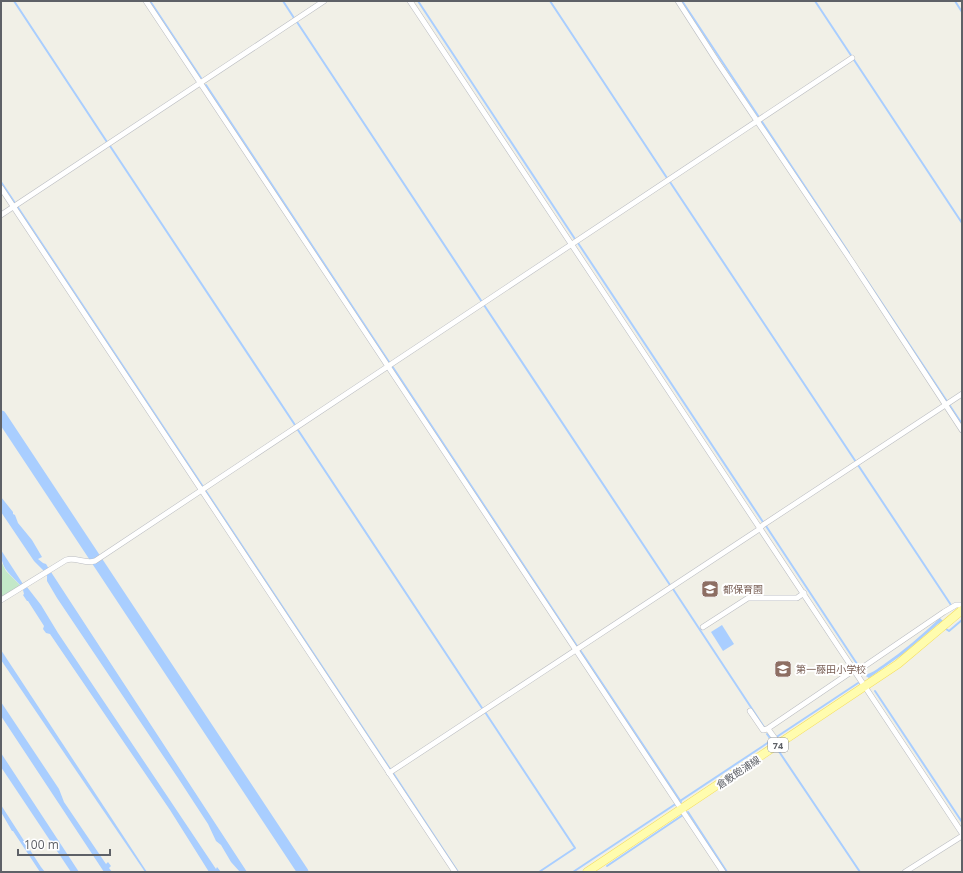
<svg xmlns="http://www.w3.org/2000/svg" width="963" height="873" font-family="'Open Sans','Noto Sans JP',sans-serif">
  <rect width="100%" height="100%" fill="#f1f0e7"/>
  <polygon fill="#c3e8c8" points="1,561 6,571 21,586 1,598"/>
  <g fill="#a9ceff">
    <polygon points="1,497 13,512 13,514 15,515 18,523 32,540 42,557 38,559 43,563 46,564 49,569 44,571 34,561 1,512"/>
    <path d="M1,550L23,584L21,586C9,572 1,570 1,550Z"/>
    <polygon points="51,572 247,872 240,872 231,862 221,845 216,841 208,824 178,778 57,598 47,581 47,575"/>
    <polygon points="27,587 41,605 58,633 216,869 217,867 221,872 209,872 170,810 50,634 46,633 43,629 44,626 28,601 27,601 23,595 24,594 23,590"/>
    <path d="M940,618L943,621L938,624L903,654L869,678L864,675L862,672L863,671L867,674C873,673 878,668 883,665C903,651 922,635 940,618Z"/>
    <polygon points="722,625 734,644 723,651 711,632"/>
    <polygon points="1,650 147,872 145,872 1,660"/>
    <polygon points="1,702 59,789 64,802 106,864 108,862 111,866 109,868 112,872 104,872 1,716"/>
    <polygon points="1,753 79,872 71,872 1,767"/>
    <polygon points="1,805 41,867 45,872 40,872 13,831 12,831 1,812"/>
  </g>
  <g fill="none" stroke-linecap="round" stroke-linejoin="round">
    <g stroke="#a9ceff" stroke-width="2">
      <polyline points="14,1 107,142"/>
      <polyline points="150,1 201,78"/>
      <polyline points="283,1 294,18"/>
      <polyline points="418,1 575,239"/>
      <polyline points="550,1 667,178"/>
      <polyline points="682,1 849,253"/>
      <polyline points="815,1 962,223"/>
      <polyline points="955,1 962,12"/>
      <polyline points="297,22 482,302"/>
      <polyline points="206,85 389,362"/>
      <polyline points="110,146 295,425"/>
      <polyline points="1,182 390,769"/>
      <polyline points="670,182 951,605"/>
      <polyline points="578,243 763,522"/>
      <polyline points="862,273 962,424"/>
      <polyline points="484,305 670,585"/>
      <polyline points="392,366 577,646"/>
      <polyline points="298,430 482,708"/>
      <polyline points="766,526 863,673"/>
      <polyline points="673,589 764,727"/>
      <polyline points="946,629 949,631 962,620"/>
      <polyline points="580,650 681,802"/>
      <polyline points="875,691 962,822"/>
      <polyline points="485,712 575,848 539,872"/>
      <polyline points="767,734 772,741"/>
      <polyline points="778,750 860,872"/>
      <polyline points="393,773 458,872"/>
      <polyline points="688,812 727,872"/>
      <polyline points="607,866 683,815"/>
      <polyline points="573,872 858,683"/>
    </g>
    <polyline stroke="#a9ceff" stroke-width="11" points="1,416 303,872"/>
    <defs>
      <g id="minor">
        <polyline points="146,1 723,872"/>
        <polyline points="410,1 962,833"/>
        <polyline points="678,1 718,63 852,262 962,430"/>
        <polyline points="1,188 455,872"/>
        <polyline points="1,215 324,1"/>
        <path d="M1,600L66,560C76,557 85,564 95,561L852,58"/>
        <polyline points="703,627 748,598 797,598 804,593"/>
        <polyline points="856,672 944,612 956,605 962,605"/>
        <polyline points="750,711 763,730 767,729 854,670"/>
        <polyline points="768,729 779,744"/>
        <polyline points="389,773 758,530 763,525 962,394"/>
        <polyline points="905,872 962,836"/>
      </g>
      <polyline id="primary" points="587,872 898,664 962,610"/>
    </defs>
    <use href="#minor" stroke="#bbbdc2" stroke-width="6"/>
    <use href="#primary" stroke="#f5de5c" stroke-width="9"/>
    <use href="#minor" stroke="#fff" stroke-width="5"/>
    <use href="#primary" stroke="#fffcae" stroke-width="8"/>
  </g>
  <defs>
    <symbol id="school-square" viewBox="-11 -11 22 22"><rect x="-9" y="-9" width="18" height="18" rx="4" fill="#8d6e63" stroke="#fff"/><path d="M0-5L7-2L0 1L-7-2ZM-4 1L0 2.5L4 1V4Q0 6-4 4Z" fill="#fff"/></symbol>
  </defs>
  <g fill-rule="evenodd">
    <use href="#school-square" x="700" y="579" width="20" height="20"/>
    <use href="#school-square" x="773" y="659" width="20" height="20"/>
  </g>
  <g text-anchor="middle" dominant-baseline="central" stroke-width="4" stroke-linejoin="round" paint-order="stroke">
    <rect fill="#fff" stroke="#8e9095" stroke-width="1" x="768" y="738" width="20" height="14" rx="3"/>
    <g font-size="9" font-weight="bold" fill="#5e6167">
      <text x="778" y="745">74</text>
    </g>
    <g font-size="10" fill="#785e54" stroke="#fff" text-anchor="start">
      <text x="723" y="589">都保育園</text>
      <text x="796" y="669">第一藤田小学校</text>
    </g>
    <g font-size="10" fill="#5e6167" stroke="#fff">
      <text transform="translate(738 772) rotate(-34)">倉敷飽浦線</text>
    </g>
  </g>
  <rect width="963" height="873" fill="none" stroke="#5e6167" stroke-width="4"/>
  <path d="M18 849v6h92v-6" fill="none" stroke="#5e6167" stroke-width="2"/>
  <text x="24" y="849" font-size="12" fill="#5e6167" stroke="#ffffff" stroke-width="3" paint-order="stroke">100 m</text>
</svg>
